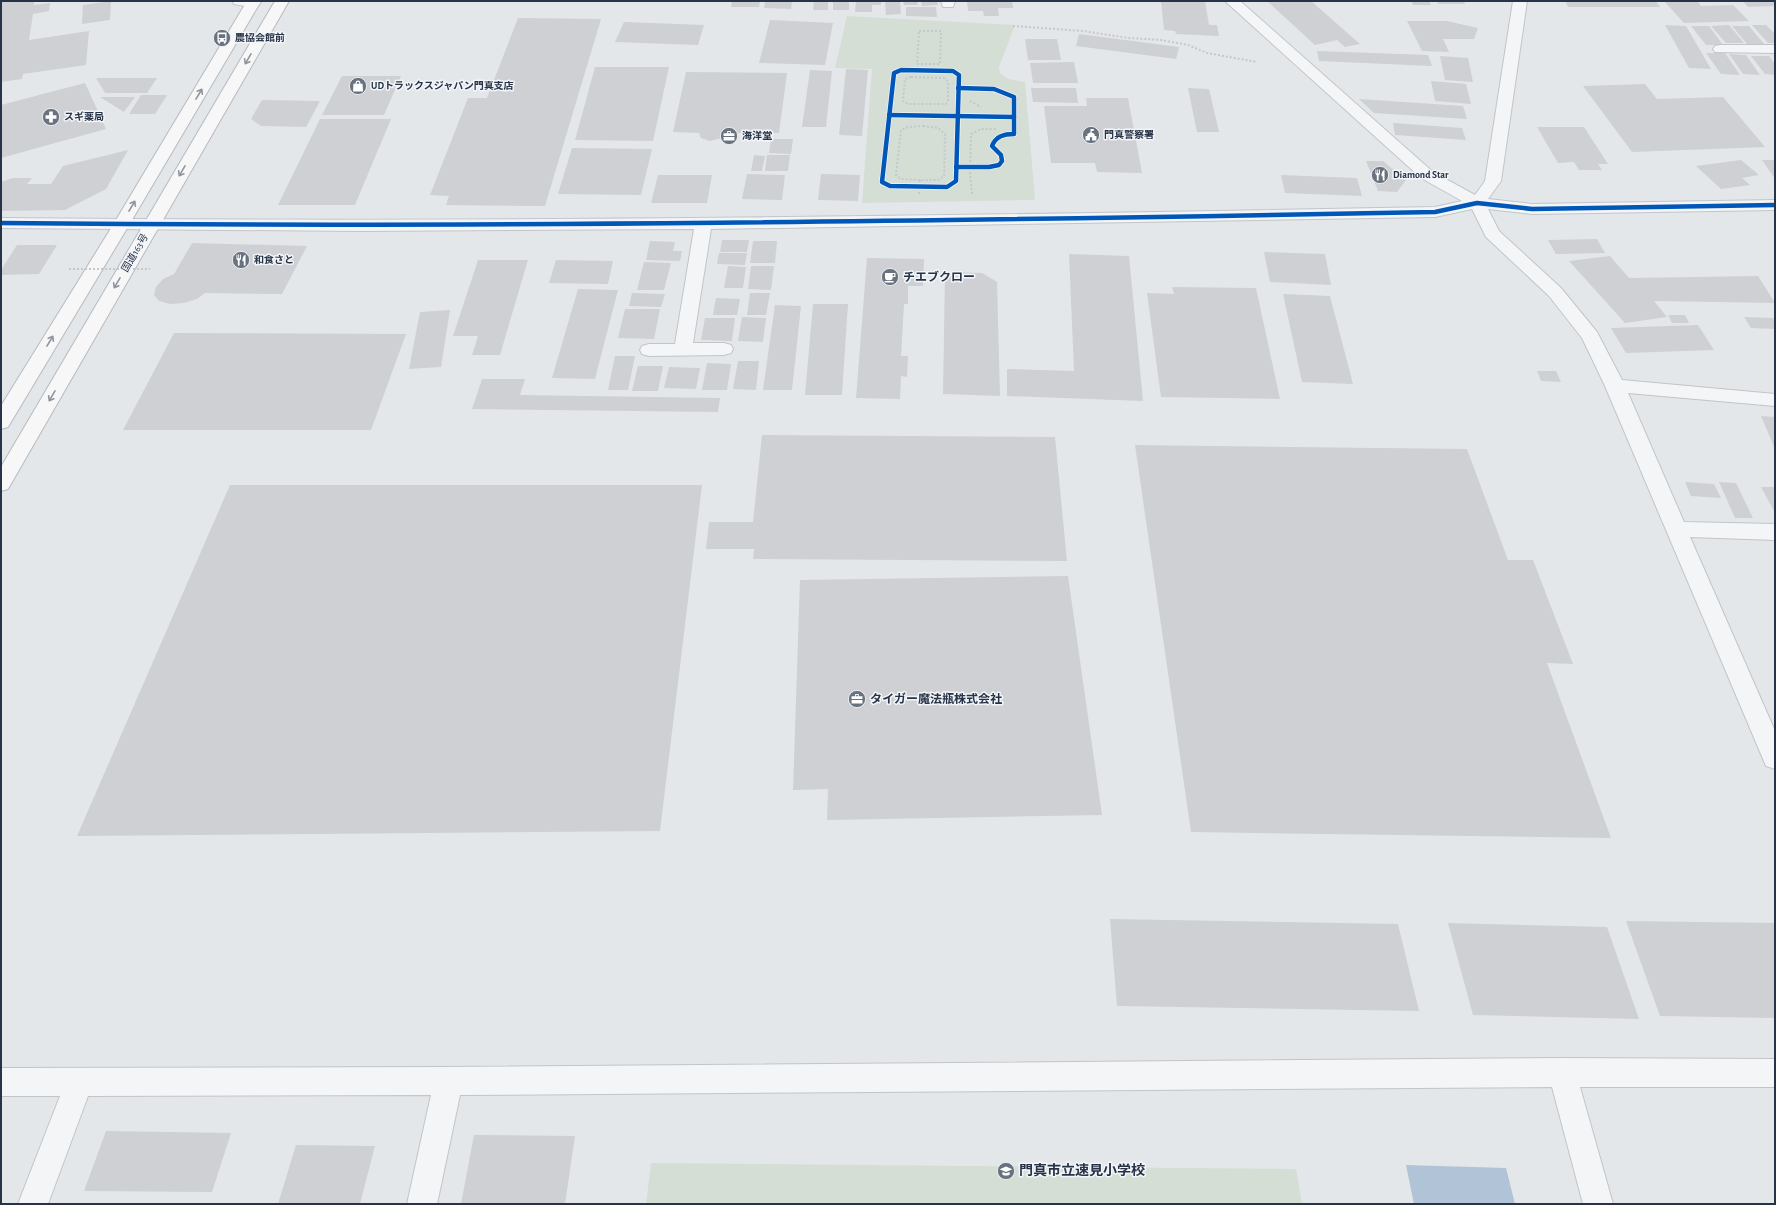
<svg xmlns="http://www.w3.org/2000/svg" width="1776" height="1205" font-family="'Alegreya Sans','Noto Sans JP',sans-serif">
  <rect width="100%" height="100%" fill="#e4e7ea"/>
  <g fill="#d4ded4">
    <polygon points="847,16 1015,25 999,67 1000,73 1008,79 1025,82 1035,200 862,203 872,69 835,68"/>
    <polygon points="651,1163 1296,1169 1302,1204 646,1204"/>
  </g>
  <polygon fill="#b0c3d7" points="1406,1165 1506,1168 1515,1204 1414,1204"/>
  <g fill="#ced0d3">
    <polygon points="1,1 34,1 34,5 50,3 49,11 33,14 29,40 89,31 86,65 23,74 22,79 1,82"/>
    <polygon points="111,1 110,20 82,24 83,5"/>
    <polygon points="732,1 760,1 759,7 731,7"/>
    <polygon points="765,1 792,1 791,9 764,8"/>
    <polygon points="814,1 828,1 828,10 813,10"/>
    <rect x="833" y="1" width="16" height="9"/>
    <polygon points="856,1 881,1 881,5 872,5 872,12 855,12"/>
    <polygon points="885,1 900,1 901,14 886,15"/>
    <polygon points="903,1 917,1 918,5 904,5"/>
    <polygon points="921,1 937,1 938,5 922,6"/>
    <polygon points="967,1 1012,1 1013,8 998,8 999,16 984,16 983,11 968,11"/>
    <polygon points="1161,1 1205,1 1209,25 1217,25 1219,36 1176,34 1175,31 1164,30"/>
    <polygon points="1267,1 1311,1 1360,44 1345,47 1337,40 1315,45"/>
    <polygon points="1411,1 1429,1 1431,5 1413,5"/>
    <polygon points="1437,1 1464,1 1465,4 1438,4"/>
    <polygon points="1565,1 1656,1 1660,7 1568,7"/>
    <polygon points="1664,1 1697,1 1701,6 1733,5 1749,21 1684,23"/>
    <polygon points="1743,1 1775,1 1775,6 1748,7"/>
    <polygon points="906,7 936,7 937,17 906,16"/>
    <polygon points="518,18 601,19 545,206 446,205 449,196 430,195 468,98 487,98"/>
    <polygon points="770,20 833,23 825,65 759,63"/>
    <polygon points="1407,21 1447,21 1478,28 1474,39 1443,39 1449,52 1422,51"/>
    <polygon points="624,22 704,25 698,45 615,42"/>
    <polygon points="1665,25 1686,26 1711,69 1689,68"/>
    <polygon points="1729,25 1744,43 1726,43 1711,26"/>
    <polygon points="1752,25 1766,25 1775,34 1775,43 1768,43"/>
    <polygon points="1691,26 1709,26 1723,45 1706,45"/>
    <polygon points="1732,26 1749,26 1764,44 1747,44"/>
    <polygon points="1079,34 1179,47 1176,59 1076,46"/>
    <polygon points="1025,39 1057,39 1061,60 1028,60"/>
    <polygon points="1317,51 1428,55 1432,66 1319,61"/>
    <polygon points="1706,53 1725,53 1740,75 1721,74"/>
    <polygon points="1729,54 1746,55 1760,75 1743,74"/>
    <polygon points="1440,56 1468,58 1473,82 1445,80"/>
    <polygon points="1751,56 1769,56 1775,64 1775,75 1765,74"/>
    <polygon points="1074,62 1078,83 1033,83 1030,63"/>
    <polygon points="595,67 669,67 653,141 575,140"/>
    <polygon points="846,69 868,70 862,136 839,135"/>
    <polygon points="810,70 832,71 826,127 802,127"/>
    <polygon points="686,72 787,73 779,133 725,133 722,138 710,141 701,138 699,133 673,132"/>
    <polygon points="342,76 401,76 384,115 322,115"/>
    <polygon points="96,78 157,78 147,93 105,93"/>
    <polygon points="1431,81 1466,84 1471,104 1435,101"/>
    <polygon points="85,83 106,129 1,158 1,105"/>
    <polygon points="1645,84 1657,99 1723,97 1765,147 1632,152 1583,86"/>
    <polygon points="1031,88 1076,88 1078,103 1033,102"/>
    <polygon points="1188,88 1209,89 1219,132 1197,132"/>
    <polygon points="141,95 167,95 155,114 129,114"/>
    <polygon points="100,97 135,97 124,112"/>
    <polygon points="1086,98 1128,98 1142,173 1097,172 1095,163 1051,163 1044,106 1087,106"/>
    <polygon points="1359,99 1463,106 1467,119 1374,113"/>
    <polygon points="262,100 320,101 306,127 261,126 251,119"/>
    <polygon points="320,119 391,119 355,205 278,205"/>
    <polygon points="1393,123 1462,128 1466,140 1395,135"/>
    <polygon points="1537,127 1584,127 1608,164 1598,164 1602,170 1579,170 1574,162 1558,163"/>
    <polygon points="771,139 793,139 791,154 769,153"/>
    <polygon points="572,148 652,149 641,195 558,194"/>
    <polygon points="128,150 106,189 65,210 1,211 1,182 13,178 32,178 27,184 51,184 63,166"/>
    <polygon points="754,155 765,156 762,171 751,171"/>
    <polygon points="767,155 790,155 788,171 765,171"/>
    <polygon points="1741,160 1759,175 1742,178 1750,185 1721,189 1696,166"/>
    <polygon points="1762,160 1775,160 1775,179"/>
    <polygon points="1366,161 1383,161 1406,180 1397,192 1378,191"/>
    <polygon points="747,174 785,175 782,200 742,199"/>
    <polygon points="821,174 860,175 858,201 818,200"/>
    <polygon points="658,175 712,175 707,203 651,203"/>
    <polygon points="1281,175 1357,178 1362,196 1285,193"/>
    <polygon points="1597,239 1605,253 1556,254 1548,240"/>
    <polygon points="722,240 749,240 747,252 720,252"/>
    <polygon points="650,241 675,242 673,251 682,251 680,261 646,260"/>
    <polygon points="753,241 777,241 775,263 750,263"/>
    <polygon points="192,243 307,246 282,294 205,293 197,299 184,303 170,304 159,301 154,295 156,287 163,279 174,274"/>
    <polygon points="17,245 57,245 39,274 1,275 1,270"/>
    <polygon points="1264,252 1325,254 1331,285 1270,282"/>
    <polygon points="719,253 747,253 745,265 717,264"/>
    <polygon points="1069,254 1129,256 1143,401 1007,396 1007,369 1074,371"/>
    <polygon points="1610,256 1629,278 1758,276 1775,303 1654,301 1667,317 1625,323 1569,261"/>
    <polygon points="867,258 924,259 923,286 908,286 908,304 904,304 901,356 908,356 907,377 901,376 900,399 856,398"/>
    <polygon points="478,260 528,260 500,355 472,355 478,336 453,336"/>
    <polygon points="556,260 613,261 608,284 549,283"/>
    <polygon points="644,262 671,263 664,290 637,290"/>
    <polygon points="728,266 746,267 743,288 724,288"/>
    <polygon points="751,266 774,266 771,290 748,289"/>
    <polygon points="945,272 982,273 997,282 1000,396 943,394"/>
    <polygon points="1172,287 1256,288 1280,399 1161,397 1147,293 1174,294"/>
    <polygon points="578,289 618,290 595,379 552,378"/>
    <polygon points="632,293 665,294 661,307 629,306"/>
    <polygon points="750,293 770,293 766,315 747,315"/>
    <polygon points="1283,294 1330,296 1353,384 1302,382"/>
    <polygon points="716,298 740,299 737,315 713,315"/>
    <polygon points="813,304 848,304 842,395 805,395"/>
    <polygon points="775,305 801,306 792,390 763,390"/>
    <polygon points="625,309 660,309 654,339 618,338"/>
    <polygon points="450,310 441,367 409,369 420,312"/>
    <polygon points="1668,315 1685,315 1689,323 1672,323"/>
    <polygon points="742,317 766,318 763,342 738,341"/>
    <polygon points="1744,317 1773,318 1775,322 1775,329 1751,328"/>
    <polygon points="705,318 735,318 732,341 701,340"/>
    <polygon points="1698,325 1714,350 1626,353 1611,328"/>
    <polygon points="174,333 406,334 371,430 123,430"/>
    <polygon points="615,356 635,356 628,390 608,390"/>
    <polygon points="738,361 759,361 756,390 733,389"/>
    <polygon points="707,363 731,364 727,390 702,390"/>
    <polygon points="638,366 663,366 658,391 632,391"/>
    <polygon points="669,367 700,368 696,389 664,388"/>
    <polygon points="1537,371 1556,371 1561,382 1541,381"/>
    <polygon points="482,379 525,379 520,395 720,398 718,412 472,409"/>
    <polygon points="1761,416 1775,417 1775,449"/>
    <polygon points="762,435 1055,437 1067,561 753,559 754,549 706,549 709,522 753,522"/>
    <polygon points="1135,445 1467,449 1508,560 1533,560 1573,664 1547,663 1611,838 1191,832"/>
    <polygon points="1685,482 1714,484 1721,498 1691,496"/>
    <polygon points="1719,482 1736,483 1753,518 1735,518"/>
    <polygon points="230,485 702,485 660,831 77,836"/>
    <polygon points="1761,487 1775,487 1775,513"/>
    <polygon points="1068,576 1102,815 827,820 828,789 793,790 800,580"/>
    <polygon points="1110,919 1398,924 1419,1011 1117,1006"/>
    <polygon points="1626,921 1775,923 1775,1018 1660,1016"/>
    <polygon points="1448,923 1607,927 1639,1019 1473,1015"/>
    <polygon points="106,1131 231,1133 212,1192 84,1191"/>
    <polygon points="474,1135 575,1136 565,1204 461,1204"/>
    <polygon points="296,1145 375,1146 360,1204 278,1204"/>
  </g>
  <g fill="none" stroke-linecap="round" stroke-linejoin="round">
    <defs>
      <g id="minor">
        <path d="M232,1H260L261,2L259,5C251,7 242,6 234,4Z"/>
        <polygon points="941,1 955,1 953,7 943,7"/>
        <path d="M1225,1H1240L1433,172L1475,195L1485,181L1513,1H1527L1501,181L1488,199L1532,204L1775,200V210L1532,214L1488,209L1499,231L1561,288L1597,332L1622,380L1775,394V406L1628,393L1684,522L1775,524V540L1690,537L1775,731V769L1766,766L1763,759L1605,386L1582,338L1549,296L1486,237L1472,209L1435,217L711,229L693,343H724L731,345L733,349L731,353L724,355L649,356L642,354L640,350L642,346L649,344H675L694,229L360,231L1,228V218C479,223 957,216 1435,207L1462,201L1421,178Z"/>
        <polygon points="1720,45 1775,45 1775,53 1715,52 1713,49 1715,46"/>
        <polygon points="1562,1058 1775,1059 1775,1087 1580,1087 1613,1204 1583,1204 1552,1087 460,1095 437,1204 407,1204 431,1095 88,1096 48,1204 18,1204 60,1096 1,1096 1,1068 444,1067"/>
      </g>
      <g id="highway">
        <polygon points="247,1 261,1 129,225 8,427 1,429 1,406 113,225"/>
        <polygon points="275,1 289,1 8,489 1,491 1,467"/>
      </g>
    </defs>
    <use href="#minor" stroke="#c2c5c8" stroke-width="2"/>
    <use href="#highway" stroke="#b6babf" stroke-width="2"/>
    <g stroke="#c4c8cc" stroke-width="2" stroke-dasharray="2 2" stroke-linecap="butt">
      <polyline points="1013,26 1083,31 1128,38 1161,40 1188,45 1207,53 1257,62"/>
      <polygon points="919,31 941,31 940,64 917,64"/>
      <polygon points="911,77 944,78 948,81 948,100 946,104 908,104 903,101 905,79"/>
      <polyline points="970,101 981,107"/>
      <polygon points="923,126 938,128 945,134 944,176 938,180 920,180 901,179 896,175 901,130 908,127"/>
      <polyline points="919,194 920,180"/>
      <polyline points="972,194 970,173 971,134 981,129 996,129"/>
    </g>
    <use href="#minor" fill="#f3f5f6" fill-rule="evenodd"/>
    <use href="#highway" fill="#f7f7f8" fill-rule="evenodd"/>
    <polyline stroke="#c4c8cc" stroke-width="2" stroke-dasharray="2 2" stroke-linecap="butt" points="69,269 150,269"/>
    <defs>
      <g id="cycleway">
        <polygon points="901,70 953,71 959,75 956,181 947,187 890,186 882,182 894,73"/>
        <polyline points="889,115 1014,117"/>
        <path d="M956,167H989L999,165L1002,161L1001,155L992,146C996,136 1004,134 1014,134V97L994,89L958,88"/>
        <path d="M1,223C479,228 957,221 1435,212L1477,203L1532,209L1775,205"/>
      </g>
    </defs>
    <use href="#cycleway" stroke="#f2f5f9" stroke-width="6"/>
    <use href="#cycleway" stroke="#0057b8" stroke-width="4.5"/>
  </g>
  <defs><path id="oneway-shaft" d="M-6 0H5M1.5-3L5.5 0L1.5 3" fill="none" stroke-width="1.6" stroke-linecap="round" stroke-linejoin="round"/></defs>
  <g stroke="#8f959f">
    <use href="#oneway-shaft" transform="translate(248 59) rotate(120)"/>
    <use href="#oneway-shaft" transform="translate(199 94) rotate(-59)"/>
    <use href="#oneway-shaft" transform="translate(182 171) rotate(120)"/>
    <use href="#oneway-shaft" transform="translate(132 206) rotate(-59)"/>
    <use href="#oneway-shaft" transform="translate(117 283) rotate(120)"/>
    <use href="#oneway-shaft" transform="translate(50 341) rotate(-59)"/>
    <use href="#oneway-shaft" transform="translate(52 396) rotate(120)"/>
  </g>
  <defs>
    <symbol id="bus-disc" viewBox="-11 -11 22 22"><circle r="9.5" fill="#69727f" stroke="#f2f5f9"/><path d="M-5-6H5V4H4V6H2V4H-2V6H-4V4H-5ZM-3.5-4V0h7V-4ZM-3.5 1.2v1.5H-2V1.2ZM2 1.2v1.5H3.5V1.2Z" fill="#fff"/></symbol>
    <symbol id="shop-disc" viewBox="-11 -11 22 22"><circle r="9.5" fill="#69727f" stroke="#f2f5f9"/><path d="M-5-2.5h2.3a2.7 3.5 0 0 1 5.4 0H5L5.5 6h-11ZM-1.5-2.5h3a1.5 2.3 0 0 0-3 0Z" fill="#fff"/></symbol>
    <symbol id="pharmacy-disc" viewBox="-11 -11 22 22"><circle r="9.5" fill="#69727f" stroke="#f2f5f9"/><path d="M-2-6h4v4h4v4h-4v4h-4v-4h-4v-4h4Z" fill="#fff"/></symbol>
    <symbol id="civic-disc" viewBox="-11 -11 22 22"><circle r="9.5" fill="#69727f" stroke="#f2f5f9"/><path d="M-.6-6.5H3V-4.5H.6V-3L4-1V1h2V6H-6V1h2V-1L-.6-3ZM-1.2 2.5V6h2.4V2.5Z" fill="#fff"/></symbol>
    <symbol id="office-disc" viewBox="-11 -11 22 22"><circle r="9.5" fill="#69727f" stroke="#f2f5f9"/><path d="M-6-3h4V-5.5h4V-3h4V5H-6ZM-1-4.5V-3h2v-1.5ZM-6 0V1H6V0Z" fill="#fff"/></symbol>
    <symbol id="restaurant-disc" viewBox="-11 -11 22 22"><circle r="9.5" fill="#69727f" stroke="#f2f5f9"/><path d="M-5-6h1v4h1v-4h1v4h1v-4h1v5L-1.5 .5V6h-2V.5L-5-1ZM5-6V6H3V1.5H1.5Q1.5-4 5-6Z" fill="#fff"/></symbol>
    <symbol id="cafe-disc" viewBox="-11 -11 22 22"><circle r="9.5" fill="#69727f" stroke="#f2f5f9"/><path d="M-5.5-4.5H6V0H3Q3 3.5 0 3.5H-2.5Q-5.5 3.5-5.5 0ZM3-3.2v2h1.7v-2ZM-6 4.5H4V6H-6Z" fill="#fff"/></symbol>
    <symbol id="school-disc" viewBox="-11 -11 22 22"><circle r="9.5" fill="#69727f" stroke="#f2f5f9"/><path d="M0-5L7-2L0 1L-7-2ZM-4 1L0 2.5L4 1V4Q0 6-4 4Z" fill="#fff"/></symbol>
  </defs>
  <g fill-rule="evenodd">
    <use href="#bus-disc" x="212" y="28" width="20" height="20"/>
    <use href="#shop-disc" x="348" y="76" width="20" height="20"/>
    <use href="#pharmacy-disc" x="41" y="107" width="20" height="20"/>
    <use href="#civic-disc" x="1081" y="125" width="20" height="20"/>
    <use href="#office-disc" x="719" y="126" width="20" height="20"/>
    <use href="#restaurant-disc" x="1370" y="165" width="20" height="20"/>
    <use href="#restaurant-disc" x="231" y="250" width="20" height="20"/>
    <use href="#cafe-disc" x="880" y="267" width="20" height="20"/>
    <use href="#office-disc" x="847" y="689" width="20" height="20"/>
    <use href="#school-disc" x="996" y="1161" width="20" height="20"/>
  </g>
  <g text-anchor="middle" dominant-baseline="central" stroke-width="3" stroke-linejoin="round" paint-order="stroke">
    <g font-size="10" font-weight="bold" fill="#273346" stroke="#f2f5f9" text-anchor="start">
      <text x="235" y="38">農協会館前</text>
      <text x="371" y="86">UDトラックスジャパン門真支店</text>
      <text x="64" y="117">スギ薬局</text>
      <text x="1104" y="135">門真警察署</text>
      <text x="742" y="136">海洋堂</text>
      <text x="1393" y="175">Diamond Star</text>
      <text x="254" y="260">和食さと</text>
    </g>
    <g font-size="10" fill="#273346" stroke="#f2f5f9">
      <text transform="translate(135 253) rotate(-60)">国道163号</text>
    </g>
    <g font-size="12" font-weight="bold" fill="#273346" stroke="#f2f5f9" text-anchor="start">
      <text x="903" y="277">チエブクロー</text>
      <text x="870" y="699">タイガー魔法瓶株式会社</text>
    </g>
    <g font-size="14" font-weight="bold" fill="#273346" stroke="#f2f5f9" text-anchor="start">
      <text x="1019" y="1171">門真市立速見小学校</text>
    </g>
  </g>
  <rect width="1776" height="1205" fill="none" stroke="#273346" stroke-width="4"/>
</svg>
